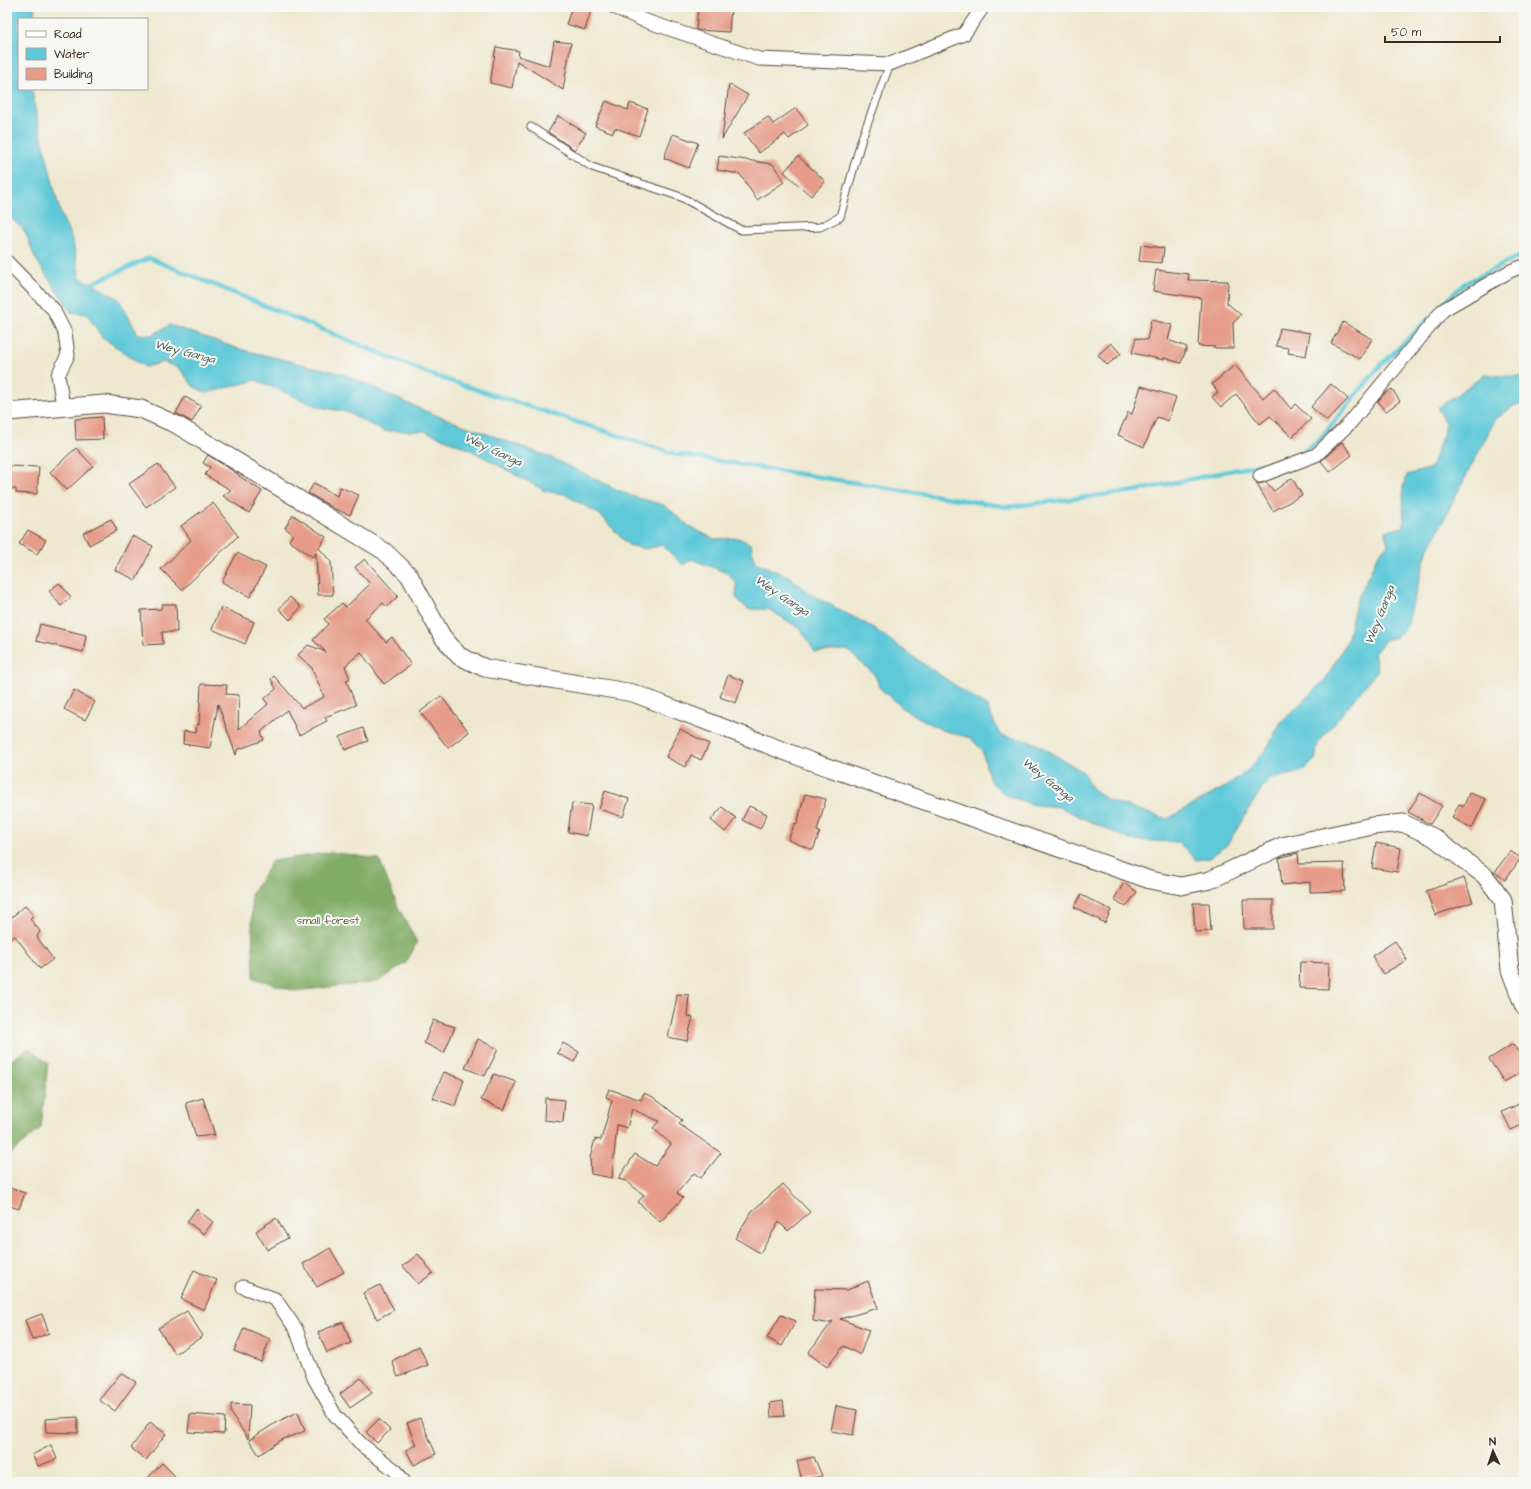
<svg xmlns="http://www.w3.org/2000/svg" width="1531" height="1489" font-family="'Architects Daughter',sans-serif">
  <rect width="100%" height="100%" fill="#f6f6f2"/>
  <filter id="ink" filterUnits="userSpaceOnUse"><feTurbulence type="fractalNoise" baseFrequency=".025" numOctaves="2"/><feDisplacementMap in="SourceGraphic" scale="8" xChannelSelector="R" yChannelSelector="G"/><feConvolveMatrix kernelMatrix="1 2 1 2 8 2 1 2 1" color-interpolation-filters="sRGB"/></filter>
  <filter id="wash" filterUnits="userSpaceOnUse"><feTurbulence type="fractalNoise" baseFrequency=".012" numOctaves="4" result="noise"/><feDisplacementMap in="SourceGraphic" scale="16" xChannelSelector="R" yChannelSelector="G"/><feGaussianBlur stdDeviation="0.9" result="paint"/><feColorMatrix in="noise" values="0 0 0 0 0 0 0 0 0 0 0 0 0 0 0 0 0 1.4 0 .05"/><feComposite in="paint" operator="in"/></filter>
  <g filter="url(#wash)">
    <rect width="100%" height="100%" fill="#efe8d0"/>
    <g fill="#80ac65" stroke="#5e6b42">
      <polygon points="331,852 379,859 398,907 417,942 406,963 377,982 294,991 254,978 251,895 272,861"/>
      <polygon points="29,1048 48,1063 41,1128 7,1157 7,1063"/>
    </g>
    <polygon fill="#5fc9d9" stroke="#4d7a7c" points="7,7 35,7 33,19 19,19 19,89 32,89 36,114 60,212 73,242 80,278 118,298 138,334 152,335 170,325 239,349 343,374 425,411 547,456 631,496 664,505 689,526 714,539 738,538 751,544 755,562 790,577 810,594 872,627 912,656 987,707 1000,735 1033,742 1083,772 1091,788 1108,800 1167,819 1225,787 1248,770 1266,750 1281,722 1326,679 1347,641 1356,602 1379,553 1388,545 1385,531 1404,527 1403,487 1407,475 1431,468 1446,426 1438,408 1484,375 1524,377 1524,404 1513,406 1495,420 1426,554 1407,626 1396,638 1386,639 1374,654 1378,670 1318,743 1315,760 1301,772 1267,780 1227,845 1209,858 1196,860 1178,842 1130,840 1059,807 1034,805 1006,795 990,781 982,750 970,738 942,730 905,710 881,689 874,674 847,650 815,652 801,629 768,609 748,609 736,598 737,584 727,573 691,559 683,565 662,545 646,549 628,545 599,514 564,494 545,491 469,449 425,431 383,431 347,412 319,407 256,380 207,393 194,387 179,368 163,362 145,367 102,337 87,314 71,312 35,258 25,231 7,215"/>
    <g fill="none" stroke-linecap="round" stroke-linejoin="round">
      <g stroke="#5fc9d9" stroke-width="4.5">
        <polyline points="86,286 149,258 435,376 675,454 1007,507 1135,491 1295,457 1320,439 1379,367 1429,318"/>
        <polyline points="1442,305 1464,284 1524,254"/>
      </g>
    </g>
    <g id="blocks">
      <g fill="#e69c89">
        <polygon points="572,7 592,7 585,30 566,24"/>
        <polygon points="698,7 731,7 729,32 696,30"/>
        <polygon points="554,41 571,43 563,90 517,61 512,88 490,83 496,47 519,51 518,56 550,66"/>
        <polygon points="729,84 748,95 722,139"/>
        <polygon points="606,101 628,110 630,103 648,109 639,136 615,128 613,133 595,126"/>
        <polygon points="796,108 808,125 789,139 785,134 759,153 744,133 768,117 773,124"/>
        <polygon points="558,116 586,133 575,150 548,132"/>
        <polygon points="673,134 698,143 689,168 664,158"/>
        <polygon points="719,156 773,164 784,182 757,200 740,174 717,170"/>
        <polygon points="798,156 825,181 811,196 784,172"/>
        <polygon points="1141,245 1164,248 1162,263 1139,261"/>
        <polygon points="1156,270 1189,274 1188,280 1228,281 1227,303 1241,315 1233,323 1234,348 1215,348 1215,347 1198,346 1201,298 1153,291"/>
        <polygon points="1151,320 1172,325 1168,340 1187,347 1181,363 1164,358 1164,360 1132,353 1136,338 1147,340"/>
        <polygon points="1343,322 1372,339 1360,359 1331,343"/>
        <polygon points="1280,328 1310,333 1306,356 1288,353 1289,348 1276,346"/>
        <polygon points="1111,343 1121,354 1107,365 1098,355"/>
        <polygon points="1235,365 1263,398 1274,388 1291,409 1295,404 1311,419 1292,437 1270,416 1260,424 1236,394 1221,407 1212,397 1218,392 1212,384"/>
        <polygon points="1331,384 1348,399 1327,421 1311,407"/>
        <polygon points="1141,386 1176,397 1168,421 1157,417 1144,447 1118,435 1128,412 1132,414"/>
        <polygon points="1392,389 1400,401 1385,412 1378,401 1384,394"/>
        <polygon points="185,397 201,406 192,422 176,413"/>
        <polygon points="102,417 103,439 76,440 75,419"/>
        <polygon points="1342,442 1352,455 1330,472 1321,461"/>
        <polygon points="76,448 93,466 67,490 50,472"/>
        <polygon points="208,455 239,475 239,476 262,491 249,513 223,496 231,490 205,475 210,467 203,463"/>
        <polygon points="158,464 175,487 146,507 129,484"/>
        <polygon points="7,466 39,467 37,494 16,493 16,489 7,488"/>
        <polygon points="1292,478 1302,495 1273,511 1256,483 1259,484 1266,482 1274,491"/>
        <polygon points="314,483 337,496 340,487 359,495 350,515 335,509 308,493"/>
        <polygon points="213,503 238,536 182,590 161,569 191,540 181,526"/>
        <polygon points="293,515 326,537 319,548 331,562 333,595 318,595 316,553 313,557 289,541 293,534 285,528"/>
        <polygon points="111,519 117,530 89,545 83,533"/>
        <polygon points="28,530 46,540 37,554 19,544"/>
        <polygon points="132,536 153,546 136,580 115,570"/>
        <polygon points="237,553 266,567 250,597 222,582"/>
        <polygon points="365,559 398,596 387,607 383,603 365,619 386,642 392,637 411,665 384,684 361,652 345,666 350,679 346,680 356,705 325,717 327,721 299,735 287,710 261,732 264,740 237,750 236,755 218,704 210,748 183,744 184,731 196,733 197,724 199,725 201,684 227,685 226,694 239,695 238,730 268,704 264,699 276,689 271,679 274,676 302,708 324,697 312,668 298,655 308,645 326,652 313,640 328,624 324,619 342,603 346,607 370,584 355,567"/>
        <polygon points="59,583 71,597 61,606 49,591"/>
        <polygon points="290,597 301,607 290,620 279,609"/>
        <polygon points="162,604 176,604 177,632 162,632 163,644 143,645 141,610 161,609"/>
        <polygon points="221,607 254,622 245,644 212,629"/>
        <polygon points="40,624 86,635 83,652 36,641"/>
        <polygon points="728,675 744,681 736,703 720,697"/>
        <polygon points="74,690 95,702 85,720 64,709"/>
        <polygon points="441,696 469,732 448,748 420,712"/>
        <polygon points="363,728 368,741 345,750 340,737"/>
        <polygon points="680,729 709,744 701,760 691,755 685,767 666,757"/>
        <polygon points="605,791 629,799 623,817 599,809"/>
        <polygon points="1420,793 1442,806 1430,824 1408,812"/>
        <polygon points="1469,793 1486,799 1472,828 1452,818 1459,804 1464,806"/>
        <polygon points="805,794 826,799 817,831 820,832 813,850 788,840 795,823 797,824"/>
        <polygon points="572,803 592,805 587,836 568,832"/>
        <polygon points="749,806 767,814 760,829 742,820"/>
        <polygon points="722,807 736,818 725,832 711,820"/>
        <polygon points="1376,843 1401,848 1397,872 1372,868"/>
        <polygon points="1510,851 1521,858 1505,880 1495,872"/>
        <polygon points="1298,853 1299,864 1344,863 1345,891 1310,892 1310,882 1282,885 1279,858"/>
        <polygon points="1464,878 1473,902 1435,915 1426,891"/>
        <polygon points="1124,883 1137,892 1126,907 1114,899"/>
        <polygon points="1081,895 1111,910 1105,923 1074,907"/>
        <polygon points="1243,900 1273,900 1273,929 1244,929"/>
        <polygon points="1193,903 1209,903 1211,931 1195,932"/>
        <polygon points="25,906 33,915 30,919 40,931 37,937 53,959 40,969 15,936 7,941 7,921"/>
        <polygon points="1395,941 1407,960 1383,974 1372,956"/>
        <polygon points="1300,962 1329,963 1328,989 1299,988"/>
        <polygon points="677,994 689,995 687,1016 693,1017 687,1041 668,1037 676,1002"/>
        <polygon points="433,1020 455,1027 444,1053 424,1043"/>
        <polygon points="478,1039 498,1049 485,1076 465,1068"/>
        <polygon points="563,1043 579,1052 574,1062 557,1053"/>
        <polygon points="1513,1044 1524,1061 1524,1070 1504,1082 1489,1059"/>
        <polygon points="444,1072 464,1080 455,1106 433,1098"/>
        <polygon points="494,1074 516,1082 504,1110 481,1100"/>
        <polygon points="609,1089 641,1100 644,1093 653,1097 682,1120 679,1124 721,1153 701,1178 694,1173 677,1193 683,1198 660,1222 638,1202 644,1195 626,1181 618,1179 635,1154 655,1166 671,1144 653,1128 659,1121 632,1109 627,1128 617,1125 612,1178 591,1174 590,1158 595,1139 601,1140 612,1100 606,1097"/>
        <polygon points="203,1098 215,1135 196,1137 186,1103"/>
        <polygon points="545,1098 565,1100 563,1122 544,1120"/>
        <polygon points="1519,1104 1524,1113 1524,1124 1511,1130 1502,1112"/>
        <polygon points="783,1184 810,1212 788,1231 779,1222 760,1253 735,1238 752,1211"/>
        <polygon points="7,1187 25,1193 19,1209 7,1205"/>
        <polygon points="196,1209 213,1222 204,1234 187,1222"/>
        <polygon points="276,1218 288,1238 267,1250 256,1231"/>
        <polygon points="330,1248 344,1272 317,1287 303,1264"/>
        <polygon points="418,1254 433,1273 418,1284 403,1266"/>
        <polygon points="194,1270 217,1280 204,1310 181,1299"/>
        <polygon points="868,1281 878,1308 840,1319 869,1330 860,1355 844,1346 827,1367 808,1353 833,1321 826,1323 813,1321 815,1289 847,1290"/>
        <polygon points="380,1285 394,1310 377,1319 363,1293"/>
        <polygon points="187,1311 203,1336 175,1354 158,1328"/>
        <polygon points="42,1314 49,1333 32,1340 25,1320"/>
        <polygon points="781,1315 796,1321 782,1346 767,1338"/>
        <polygon points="343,1322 351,1343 327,1353 318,1332"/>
        <polygon points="244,1328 270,1339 261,1362 234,1351"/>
        <polygon points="419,1346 428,1365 398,1377 392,1361"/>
        <polygon points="121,1373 136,1382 115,1411 99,1400"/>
        <polygon points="361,1378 372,1393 350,1408 340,1394"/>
        <polygon points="783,1401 785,1416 771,1417 770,1403"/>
        <polygon points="231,1404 250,1405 248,1439 231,1413"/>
        <polygon points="836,1406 857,1410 853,1435 831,1431"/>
        <polygon points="298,1412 305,1431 281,1440 259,1455 249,1440 277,1422"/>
        <polygon points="190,1414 225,1417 224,1434 188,1432"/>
        <polygon points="78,1417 78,1433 46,1432 45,1419"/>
        <polygon points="420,1418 436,1454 414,1465 406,1450 416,1445 407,1423"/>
        <polygon points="379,1419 390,1430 377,1443 366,1432"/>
        <polygon points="150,1422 166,1434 146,1460 131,1448"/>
        <polygon points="51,1445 57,1459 38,1466 32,1455"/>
        <polygon points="814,1457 822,1476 802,1480 797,1461"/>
        <polygon points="162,1463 175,1476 169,1482 144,1482"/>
      </g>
    </g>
  </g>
  <g filter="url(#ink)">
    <use href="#blocks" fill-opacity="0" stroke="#564639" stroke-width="1"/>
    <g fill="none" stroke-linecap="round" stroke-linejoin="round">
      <defs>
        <polyline id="service" points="531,127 592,167 681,197 741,230 820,227 840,217 862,138 890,64"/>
        <g id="minor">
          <polyline points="614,7 643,20 759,59 890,64 964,34 983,7"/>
          <polyline points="7,262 53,309 65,333 68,355 58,375 63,406"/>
          <polyline points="1260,476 1316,455 1350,423 1443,310 1510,271 1524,266"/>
          <polyline points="243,1287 275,1299 296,1329 314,1378 335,1415 362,1445 396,1471 404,1482"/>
        </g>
        <polyline id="tertiary" points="7,412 104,404 141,409 177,425 384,551 409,575 442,636 459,656 485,668 633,693 810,761 1150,880 1181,886 1210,880 1282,846 1372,826 1403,823 1433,837 1485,876 1503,900 1510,970 1524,1007"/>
      </defs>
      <use href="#service" stroke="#564639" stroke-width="9"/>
      <use href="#minor" stroke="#564639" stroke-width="15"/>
      <use href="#tertiary" stroke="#564639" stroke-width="19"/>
      <use href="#service" stroke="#fff" stroke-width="7"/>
      <use href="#minor" stroke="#fff" stroke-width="13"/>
      <use href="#tertiary" stroke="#fff" stroke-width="17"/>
    </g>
  </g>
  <g text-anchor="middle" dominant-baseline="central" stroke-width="4" stroke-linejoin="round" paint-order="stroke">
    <g font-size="11" fill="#5a5938" stroke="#f6f6f2">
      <text x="328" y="920">small forest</text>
    </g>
    <g font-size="12" font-style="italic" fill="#465a56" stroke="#f6f6f2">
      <text transform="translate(185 352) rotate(15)">Wey Ganga</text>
      <text transform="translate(493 450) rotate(25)">Wey Ganga</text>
      <text transform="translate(782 596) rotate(34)">Wey Ganga</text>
      <text transform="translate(1380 615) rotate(-68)">Wey Ganga</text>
      <text transform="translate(1048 780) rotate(39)">Wey Ganga</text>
    </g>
  </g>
  <rect width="1531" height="1489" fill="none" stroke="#f6f6f2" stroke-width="24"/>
  <rect x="18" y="18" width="130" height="72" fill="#f6f6f2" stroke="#aba49d"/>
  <rect x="26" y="31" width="20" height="6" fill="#ffffff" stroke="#aba49d"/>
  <text x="54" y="38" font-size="12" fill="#3b2a1e">Road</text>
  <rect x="26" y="48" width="20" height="12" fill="#5fc9d9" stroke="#aba49d"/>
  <text x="54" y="58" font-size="12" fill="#3b2a1e">Water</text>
  <rect x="26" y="68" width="20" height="12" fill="#e69c89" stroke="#aba49d"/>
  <text x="54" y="78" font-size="12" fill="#3b2a1e">Building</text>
  <g transform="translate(1493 1451) rotate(357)" stroke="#f6f6f2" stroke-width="3" paint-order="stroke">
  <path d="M0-3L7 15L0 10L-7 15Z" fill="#3b2a1e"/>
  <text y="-6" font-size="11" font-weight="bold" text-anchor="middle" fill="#3b2a1e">N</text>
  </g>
  <path d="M1385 36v6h115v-6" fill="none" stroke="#3b2a1e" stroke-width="2"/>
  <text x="1391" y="36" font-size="12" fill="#3b2a1e" stroke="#f6f6f2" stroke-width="3" paint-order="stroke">50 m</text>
</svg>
